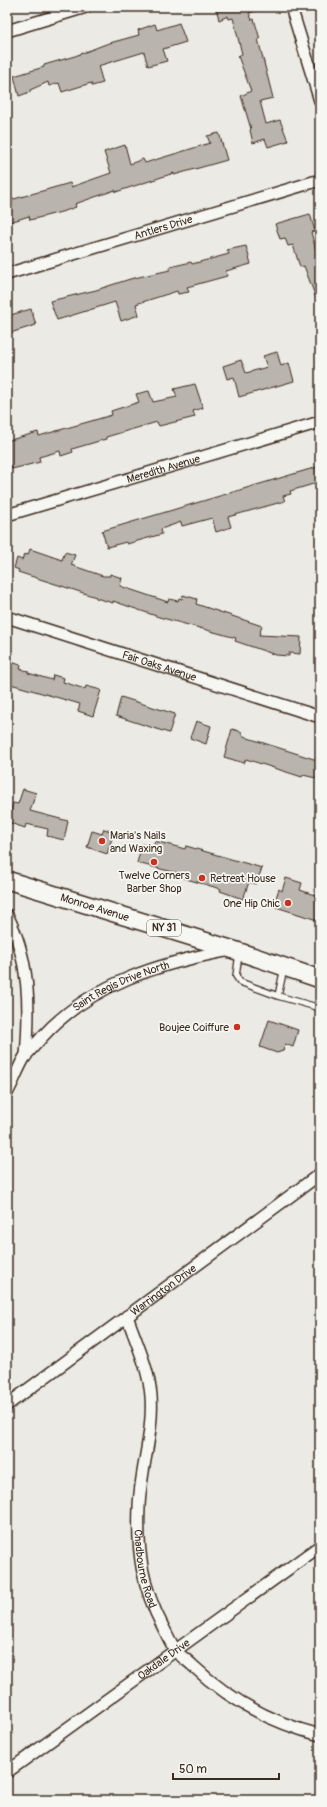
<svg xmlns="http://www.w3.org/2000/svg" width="327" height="1807" font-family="Pangolin,sans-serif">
  <rect width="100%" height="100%" fill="#ebeae5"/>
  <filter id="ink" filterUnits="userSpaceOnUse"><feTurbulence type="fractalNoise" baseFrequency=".025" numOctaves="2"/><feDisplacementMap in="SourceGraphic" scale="8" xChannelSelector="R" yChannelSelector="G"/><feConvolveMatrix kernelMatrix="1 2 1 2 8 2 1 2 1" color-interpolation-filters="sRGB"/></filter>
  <g filter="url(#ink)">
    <g fill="#bab4ae" stroke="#3b2a1e">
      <polygon points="216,7 259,7 259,10 249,13 252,20 254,19 260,39 258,39 273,98 260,101 266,124 280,120 288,141 268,147 265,139 253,143 250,130 251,129 241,96 251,91 238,56 242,54 233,18 229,19 228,16 219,20"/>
      <polygon points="179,23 186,42 163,49 167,61 148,66 144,52 98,66 103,83 92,86 91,83 62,92 59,83 49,86 48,82 30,90 30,92 19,96 14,76 44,67 44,65 75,56 106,44 139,35 138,30 155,24 157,30"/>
      <polygon points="219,133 227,160 174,175 174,173 116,192 115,190 75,204 76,207 65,211 30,220 29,216 7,223 7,201 70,183 71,187 111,173 104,152 125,145 130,164 143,159 145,163 210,143 207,136"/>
      <polygon points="310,214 315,231 311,232 320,265 319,306 304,266 300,267 293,245 288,246 285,238 280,239 275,224"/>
      <polygon points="246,246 251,264 226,271 227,276 187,287 189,292 178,294 177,291 136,304 139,315 121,321 115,302 57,320 50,301 96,290 130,279 170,270 170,267 191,262 192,264 229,254 227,250"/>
      <polygon points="31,309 36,325 7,334 7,316"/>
      <polygon points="277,352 281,366 289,363 294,381 239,397 234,377 227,379 223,366 241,360 246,373 267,367 263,356"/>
      <polygon points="195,384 203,408 193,411 195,417 159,426 157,422 106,437 106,439 72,449 73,452 61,456 60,451 39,457 40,462 12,469 11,466 7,467 7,441 38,432 39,436 112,415 111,411 139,402 136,394 149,391 153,402 177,397 174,389"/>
      <polygon points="317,467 320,482 290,491 291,494 283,496 285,501 228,517 231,527 216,532 212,518 182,526 181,522 161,529 162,534 127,544 126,542 107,547 102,531"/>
      <polygon points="30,549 62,560 65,552 75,555 71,565 103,576 110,576 110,574 122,578 120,586 168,602 169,599 178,601 179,598 182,599 183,595 197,599 196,604 262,626 259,635 301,637 300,654 289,653 289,656 276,655 235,641 236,638 159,617 113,601 113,603 96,598 96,597 18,572 19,570 14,568 17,558 22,560 24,554 28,555"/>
      <polygon points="7,661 21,665 20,669 28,671 28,673 52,680 53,675 64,678 63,682 85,689 86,686 101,690 93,716 78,711 80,704 7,683"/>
      <polygon points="121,697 175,714 169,733 116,716"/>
      <polygon points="196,721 211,726 206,744 190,738"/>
      <polygon points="232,729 242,732 242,735 248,738 320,761 320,779 303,775 302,777 246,759 244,763 224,757"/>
      <polygon points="23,789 36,793 30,811 68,821 64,840 47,836 48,829 26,824 25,828 7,822 7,809 11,810 13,803 18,804"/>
      <polygon points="104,829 114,832 107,854 87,847 92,831 102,834"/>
      <polygon points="155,841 185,849 186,846 262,868 256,884 249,882 243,899 220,891 221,889 176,876 177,873 137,863 142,844 153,848"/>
      <polygon points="286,878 302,883 300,890 320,897 320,921 273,906 279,889 282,891"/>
      <polygon points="269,1020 298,1030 293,1047 285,1044 283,1051 277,1053 260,1047"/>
    </g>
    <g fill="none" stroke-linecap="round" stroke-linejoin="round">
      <defs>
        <g id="lane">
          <polyline points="239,954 236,976 240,982 278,996"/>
          <polyline points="284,968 278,996 320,1008"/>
        </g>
        <g id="street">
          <polyline points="291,7 320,101"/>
          <polyline points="7,31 86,7"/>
          <path id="s1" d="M7,274L320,180"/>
          <path id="s2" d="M7,515L320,422"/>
          <path id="s3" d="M7,617L320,717"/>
          <path d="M7,915C30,960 30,1007 26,1056"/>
          <path id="s4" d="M7,1093C14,1081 18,1067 26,1055C31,1049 37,1043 42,1037C91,983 161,963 230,950"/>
          <path id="s5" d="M127,1316C136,1342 149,1369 151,1396C154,1433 140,1471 139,1507C137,1553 142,1587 163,1627C167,1634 171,1644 176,1651C180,1656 187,1660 192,1665C228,1699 272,1723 320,1735"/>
          <path id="s6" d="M7,1405L320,1174"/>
          <path id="s7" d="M7,1772L320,1546"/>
        </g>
        <g id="primary">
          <path id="s8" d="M7,880L234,950L320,979"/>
        </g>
      </defs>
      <use href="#lane" stroke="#3b2a1e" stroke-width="8"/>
      <use href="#street" stroke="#3b2a1e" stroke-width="14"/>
      <use href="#primary" stroke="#3b2a1e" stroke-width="20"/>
      <use href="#lane" stroke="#f6f6f2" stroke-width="5.5"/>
      <use href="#street" stroke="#f6f6f2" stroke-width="11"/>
      <use href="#primary" stroke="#f6f6f2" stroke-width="17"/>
    </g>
  </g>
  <g fill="#c8321e" stroke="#f6f6f2" stroke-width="1.5">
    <circle cx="102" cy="841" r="4"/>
    <circle cx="154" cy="862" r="4"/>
    <circle cx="202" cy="878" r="4"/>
    <circle cx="288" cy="903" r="4"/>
    <circle cx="237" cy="1027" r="4"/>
  </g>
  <g text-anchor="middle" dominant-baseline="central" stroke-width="3.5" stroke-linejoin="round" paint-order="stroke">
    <rect fill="#f6f6f2" stroke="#73675e" stroke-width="1" x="147" y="920" width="34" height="16" rx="3"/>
    <g font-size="10" font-weight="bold" fill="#3b2a1e">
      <text x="164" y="928">NY 31</text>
    </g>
    <g font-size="11" fill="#3b2a1e" stroke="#f6f6f2">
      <text stroke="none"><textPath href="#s1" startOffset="163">Antlers Drive</textPath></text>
      <text stroke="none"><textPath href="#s2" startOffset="163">Meredith Avenue</textPath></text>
      <text stroke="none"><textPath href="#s3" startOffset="160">Fair Oaks Avenue</textPath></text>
      <text stroke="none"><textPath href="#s8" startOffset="92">Monroe Avenue</textPath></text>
      <text stroke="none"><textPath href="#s4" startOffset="162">Saint Regis Drive North</textPath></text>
      <text stroke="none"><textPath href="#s6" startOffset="194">Warrington Drive</textPath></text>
      <text stroke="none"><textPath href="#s5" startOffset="258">Chadbourne Road</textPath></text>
      <text stroke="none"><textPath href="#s7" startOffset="193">Oakdale Drive</textPath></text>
    </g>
    <g font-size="11" fill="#3b2a1e" stroke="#f6f6f2" text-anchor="start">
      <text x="110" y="835">Maria's Nails<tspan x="110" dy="13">and Waxing</tspan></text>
      <text x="154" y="875" text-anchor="middle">Twelve Corners<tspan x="154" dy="13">Barber Shop</tspan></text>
      <text x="210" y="878">Retreat House</text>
      <text x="280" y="903" text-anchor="end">One Hip Chic</text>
      <text x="229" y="1027" text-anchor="end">Boujee Coiffure</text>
    </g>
  </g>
  <rect width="327" height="1807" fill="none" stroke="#f6f6f2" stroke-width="24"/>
  <rect x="12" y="12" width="303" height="1783" fill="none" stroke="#3b2a1e" stroke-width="1.5" filter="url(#ink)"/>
  <path d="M173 1773v6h106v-6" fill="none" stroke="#3b2a1e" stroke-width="2"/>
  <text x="179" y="1773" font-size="12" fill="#3b2a1e" stroke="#f6f6f2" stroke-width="3" paint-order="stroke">50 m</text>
</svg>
